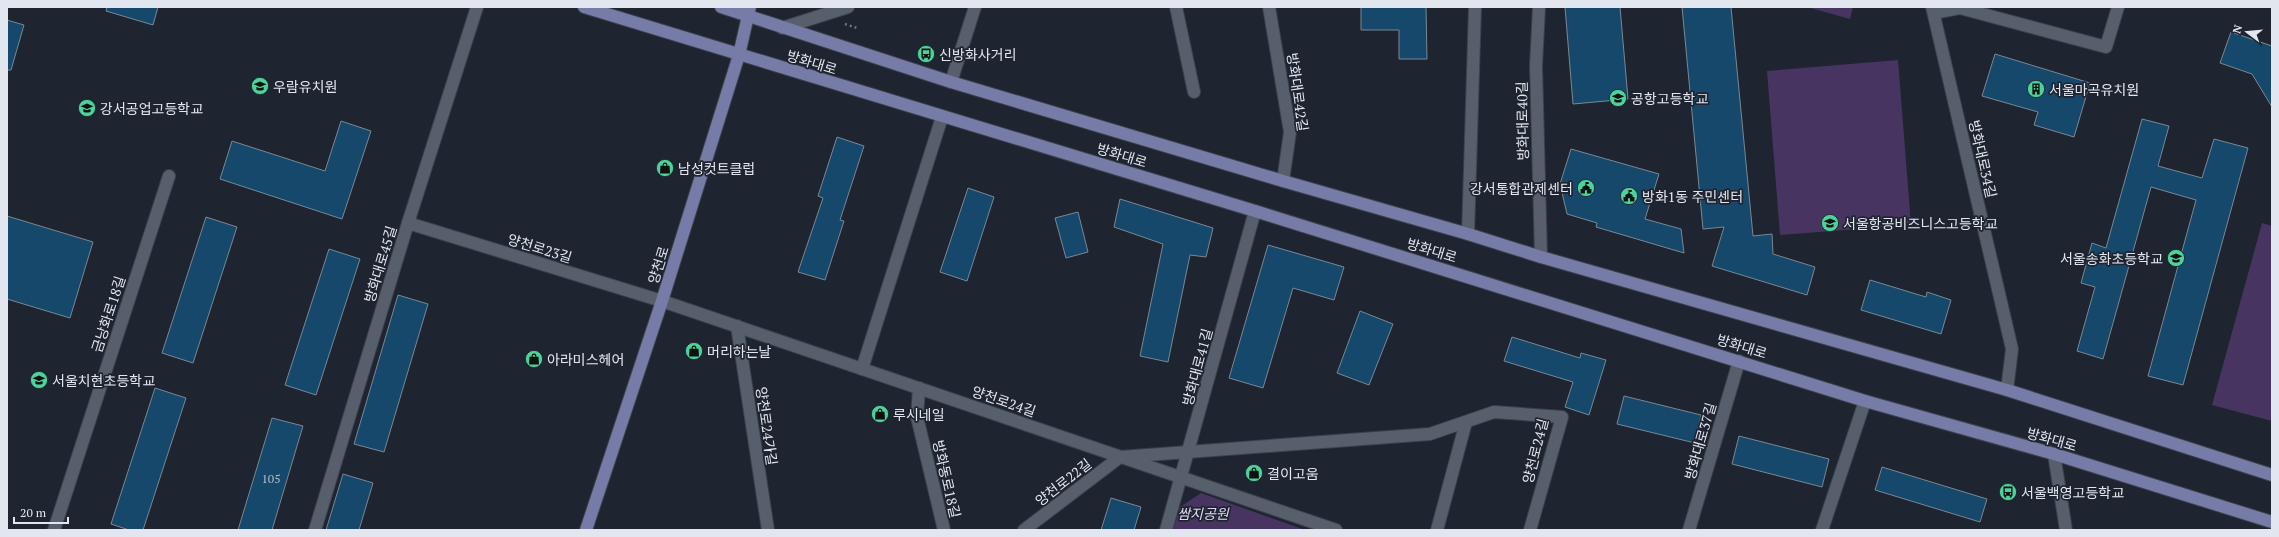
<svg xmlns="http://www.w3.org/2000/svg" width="2279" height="537" font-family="'PT Serif','Noto Sans KR',serif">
  <rect width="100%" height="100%" fill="#1e2430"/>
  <g fill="#483461">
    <polygon points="1807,7 1853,7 1850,19"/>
    <polygon points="1898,60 1911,225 1780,235 1767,71"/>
    <polygon points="2262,223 2272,226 2272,421 2212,405"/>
    <polygon points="1201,493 1305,530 1173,530 1180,507"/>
  </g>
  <g fill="#16486b" stroke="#798893">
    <polygon points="107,7 158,7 153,25 106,11"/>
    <polygon points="1361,7 1426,7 1427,59 1399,59 1399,30 1361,30"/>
    <polygon points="1565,7 1620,7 1628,99 1573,104"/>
    <polygon points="1682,7 1731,7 1753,236 1772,234 1773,254 1815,267 1807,295 1712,266 1724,227 1703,229"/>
    <polygon points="7,20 24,25 11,70 7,70"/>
    <polygon points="2231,32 2272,46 2272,107 2252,74 2220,63"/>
    <polygon points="1995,54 2090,83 2074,137 2034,125 2038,112 1982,96"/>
    <polygon points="2142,119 2169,126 2158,166 2202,178 2214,139 2248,148 2183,385 2148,376 2196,200 2151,187 2103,359 2077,351 2095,287 2081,283 2092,243 2106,248"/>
    <polygon points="341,121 371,131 342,219 220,179 232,141 325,171"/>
    <polygon points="837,137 864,146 840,220 844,221 825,280 798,272 823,198 818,196"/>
    <polygon points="1571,149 1659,174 1645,219 1681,229 1684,253 1596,227 1597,223 1567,214 1560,184"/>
    <polygon points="968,188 994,197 967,281 940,272"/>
    <polygon points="1120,199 1213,228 1206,257 1190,255 1168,362 1140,356 1163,244 1114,227"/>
    <polygon points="1078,212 1088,252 1066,258 1055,218"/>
    <polygon points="7,216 93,242 70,318 7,299"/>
    <polygon points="206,217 237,227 193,363 162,353"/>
    <polygon points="1268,245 1344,267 1334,300 1293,288 1263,388 1229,378"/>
    <polygon points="329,249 360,259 316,395 285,385"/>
    <polygon points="1870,280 1926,297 1927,292 1951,300 1941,334 1861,310"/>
    <polygon points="398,295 428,304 384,452 354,444"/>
    <polygon points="1360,311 1393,324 1369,385 1337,373"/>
    <polygon points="1512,337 1580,358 1581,353 1606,360 1589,415 1565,407 1573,382 1504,361"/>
    <polygon points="155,388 186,398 143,530 129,530 111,524"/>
    <polygon points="1624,396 1701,415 1695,443 1617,424"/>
    <polygon points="272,418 303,426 272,530 238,530"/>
    <polygon points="1739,436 1829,459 1822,487 1732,464"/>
    <polygon points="1882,467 1987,499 1980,522 1875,490"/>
    <polygon points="343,474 373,483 359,530 326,530"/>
    <polygon points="1111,498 1141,507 1134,530 1101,530"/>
  </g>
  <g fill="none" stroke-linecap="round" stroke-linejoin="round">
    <defs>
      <g id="minor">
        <polyline points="1176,7 1194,92"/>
        <polyline points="1269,7 1290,132 1283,181"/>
        <polyline points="1539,7 1536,66 1541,257"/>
        <polyline points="1932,7 2012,349 2007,390"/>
        <polyline points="1934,13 1960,8 2106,47 2118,7"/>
        <polyline points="782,28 848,7"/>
        <polyline points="951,82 975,7"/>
        <polyline points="408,223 662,301 1336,530"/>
        <polyline points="1468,234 1475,7"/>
        <polyline points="737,326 768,530"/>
        <polyline points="862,369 942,117"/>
        <polyline points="919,388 917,417 944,530"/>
        <polyline points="2054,454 2066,530"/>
        <polyline points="54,530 169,176"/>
        <polyline points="315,530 408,223 477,7"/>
        <polyline points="1024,530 1120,457 1430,434 1494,412 1562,417 1530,530"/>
        <polyline points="1166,530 1255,211"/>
        <polyline points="1437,530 1466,422"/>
        <polyline points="1689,530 1739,361"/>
        <polyline points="1822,530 1865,401"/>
      </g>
      <g id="major">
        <polyline points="584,7 1255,211 1865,401 2054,454 2272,522"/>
        <polyline points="721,7 951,82 1283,181 1468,234 1541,257 2007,390 2272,475"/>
        <polyline points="586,530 662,301 739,55 750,7"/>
      </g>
    </defs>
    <use href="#minor" stroke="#3c414c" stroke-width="14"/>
    <use href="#major" stroke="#3c414c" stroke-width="14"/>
    <polyline stroke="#727782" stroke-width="2.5" stroke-dasharray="2 3" stroke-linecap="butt" points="845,24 857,28"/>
    <use href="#minor" stroke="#575f6d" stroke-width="12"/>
    <use href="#major" stroke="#777ba8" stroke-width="12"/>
  </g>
  <defs>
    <symbol id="bus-disc" viewBox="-11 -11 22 22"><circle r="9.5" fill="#4dd39a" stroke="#1e2430"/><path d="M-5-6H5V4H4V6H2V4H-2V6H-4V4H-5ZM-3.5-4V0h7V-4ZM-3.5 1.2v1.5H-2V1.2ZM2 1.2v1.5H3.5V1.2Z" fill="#111"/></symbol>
    <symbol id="school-disc" viewBox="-11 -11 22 22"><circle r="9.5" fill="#4dd39a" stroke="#1e2430"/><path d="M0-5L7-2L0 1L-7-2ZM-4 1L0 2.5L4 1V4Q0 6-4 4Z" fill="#111"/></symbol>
    <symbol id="building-disc" viewBox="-11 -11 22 22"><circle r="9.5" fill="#4dd39a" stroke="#1e2430"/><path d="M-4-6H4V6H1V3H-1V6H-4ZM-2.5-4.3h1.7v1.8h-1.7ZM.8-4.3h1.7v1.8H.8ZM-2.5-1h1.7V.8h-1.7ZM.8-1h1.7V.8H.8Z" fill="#111"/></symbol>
    <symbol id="shop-disc" viewBox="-11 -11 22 22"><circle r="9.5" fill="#4dd39a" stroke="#1e2430"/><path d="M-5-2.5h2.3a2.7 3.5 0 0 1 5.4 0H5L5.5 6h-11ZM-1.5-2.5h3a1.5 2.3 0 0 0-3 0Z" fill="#111"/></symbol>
    <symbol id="civic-disc" viewBox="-11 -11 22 22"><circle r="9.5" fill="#4dd39a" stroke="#1e2430"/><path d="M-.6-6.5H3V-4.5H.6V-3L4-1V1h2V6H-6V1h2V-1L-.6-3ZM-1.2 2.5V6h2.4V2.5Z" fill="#111"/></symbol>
  </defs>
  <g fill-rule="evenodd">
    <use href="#bus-disc" x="916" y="44" width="20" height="20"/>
    <use href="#school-disc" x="250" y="76" width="20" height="20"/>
    <use href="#building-disc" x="2026" y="79" width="20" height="20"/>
    <use href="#school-disc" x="1608" y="88" width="20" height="20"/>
    <use href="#school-disc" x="77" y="98" width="20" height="20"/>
    <use href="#shop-disc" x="655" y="158" width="20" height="20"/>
    <use href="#civic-disc" x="1576" y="178" width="20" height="20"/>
    <use href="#civic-disc" x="1619" y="186" width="20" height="20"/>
    <use href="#school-disc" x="1820" y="213" width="20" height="20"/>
    <use href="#school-disc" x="2166" y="248" width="20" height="20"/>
    <use href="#shop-disc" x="684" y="341" width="20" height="20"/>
    <use href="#shop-disc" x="524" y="349" width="20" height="20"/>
    <use href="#school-disc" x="29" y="370" width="20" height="20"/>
    <use href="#shop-disc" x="870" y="404" width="20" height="20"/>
    <use href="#shop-disc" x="1244" y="463" width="20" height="20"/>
    <use href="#bus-disc" x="1998" y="482" width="20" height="20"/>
  </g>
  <g text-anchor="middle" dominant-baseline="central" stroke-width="3.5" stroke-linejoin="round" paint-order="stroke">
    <g font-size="12" fill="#afbece">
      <text x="271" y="478">105</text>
    </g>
    <g font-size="14" fill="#e2e6ef" stroke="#1e2430" text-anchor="start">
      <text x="939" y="54">신방화사거리</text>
      <text x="273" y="86">우람유치원</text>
      <text x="2049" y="89">서울마곡유치원</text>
      <text x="1631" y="98">공항고등학교</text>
      <text x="100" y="108">강서공업고등학교</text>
      <text x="678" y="168">남성컷트클럽</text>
      <text x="1573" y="188" text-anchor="end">강서통합관제센터</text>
      <text x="1642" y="196">방화1동 주민센터</text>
      <text x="1843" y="223">서울항공비즈니스고등학교</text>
      <text x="2163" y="258" text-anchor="end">서울송화초등학교</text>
      <text x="707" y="351">머리하는날</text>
      <text x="547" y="359">아라미스헤어</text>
      <text x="52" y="380">서울치현초등학교</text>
      <text x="893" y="414">루시네일</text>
      <text x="1267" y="473">결이고움</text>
      <text x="2021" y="492">서울백영고등학교</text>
    </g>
    <g font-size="14" fill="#e2e6ef" stroke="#1e2430">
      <text transform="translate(812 62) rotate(17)">방화대로</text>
      <text transform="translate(1298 92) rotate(82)">방화대로42길</text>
      <text transform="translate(1522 121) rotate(-91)">방화대로40길</text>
      <text transform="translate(1122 155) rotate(17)">방화대로</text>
      <text transform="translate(1983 159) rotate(77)">방화대로34길</text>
      <text transform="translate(540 248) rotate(17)">양천로23길</text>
      <text transform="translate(1432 250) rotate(17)">방화대로</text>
      <text transform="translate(380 264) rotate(-73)">방화대로45길</text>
      <text transform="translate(658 265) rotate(-73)">양천로</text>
      <text transform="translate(108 314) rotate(-72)">금낭화로18길</text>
      <text transform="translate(1742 346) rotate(17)">방화대로</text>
      <text transform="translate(1197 367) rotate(-75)">방화대로41길</text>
      <text transform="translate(1004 401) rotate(19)">양천로24길</text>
      <text transform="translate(767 426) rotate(82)">양천로24가길</text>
      <text transform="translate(2052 439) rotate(16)">방화대로</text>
      <text transform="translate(1700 441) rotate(-74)">방화대로37길</text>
      <text transform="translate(1535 451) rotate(-76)">양천로24길</text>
      <text transform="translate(947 479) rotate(77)">방화동로18길</text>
      <text transform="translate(1063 482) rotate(-38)">양천로22길</text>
    </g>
    <g font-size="14" font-style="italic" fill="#e3d6f5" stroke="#1e2430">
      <text x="1203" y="513">쌈지공원</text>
    </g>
  </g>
  <rect width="2279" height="537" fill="none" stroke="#e2e6ef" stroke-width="16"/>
  <g transform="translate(2247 32) rotate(286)" stroke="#1e2430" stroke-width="3" paint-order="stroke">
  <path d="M0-3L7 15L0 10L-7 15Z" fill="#e2e6ef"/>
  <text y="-6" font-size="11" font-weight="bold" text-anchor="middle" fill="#e2e6ef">N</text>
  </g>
  <path d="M14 517v6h54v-6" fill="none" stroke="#e2e6ef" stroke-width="2"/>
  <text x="20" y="517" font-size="12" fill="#e2e6ef" stroke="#1e2430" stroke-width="3" paint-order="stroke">20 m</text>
</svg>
